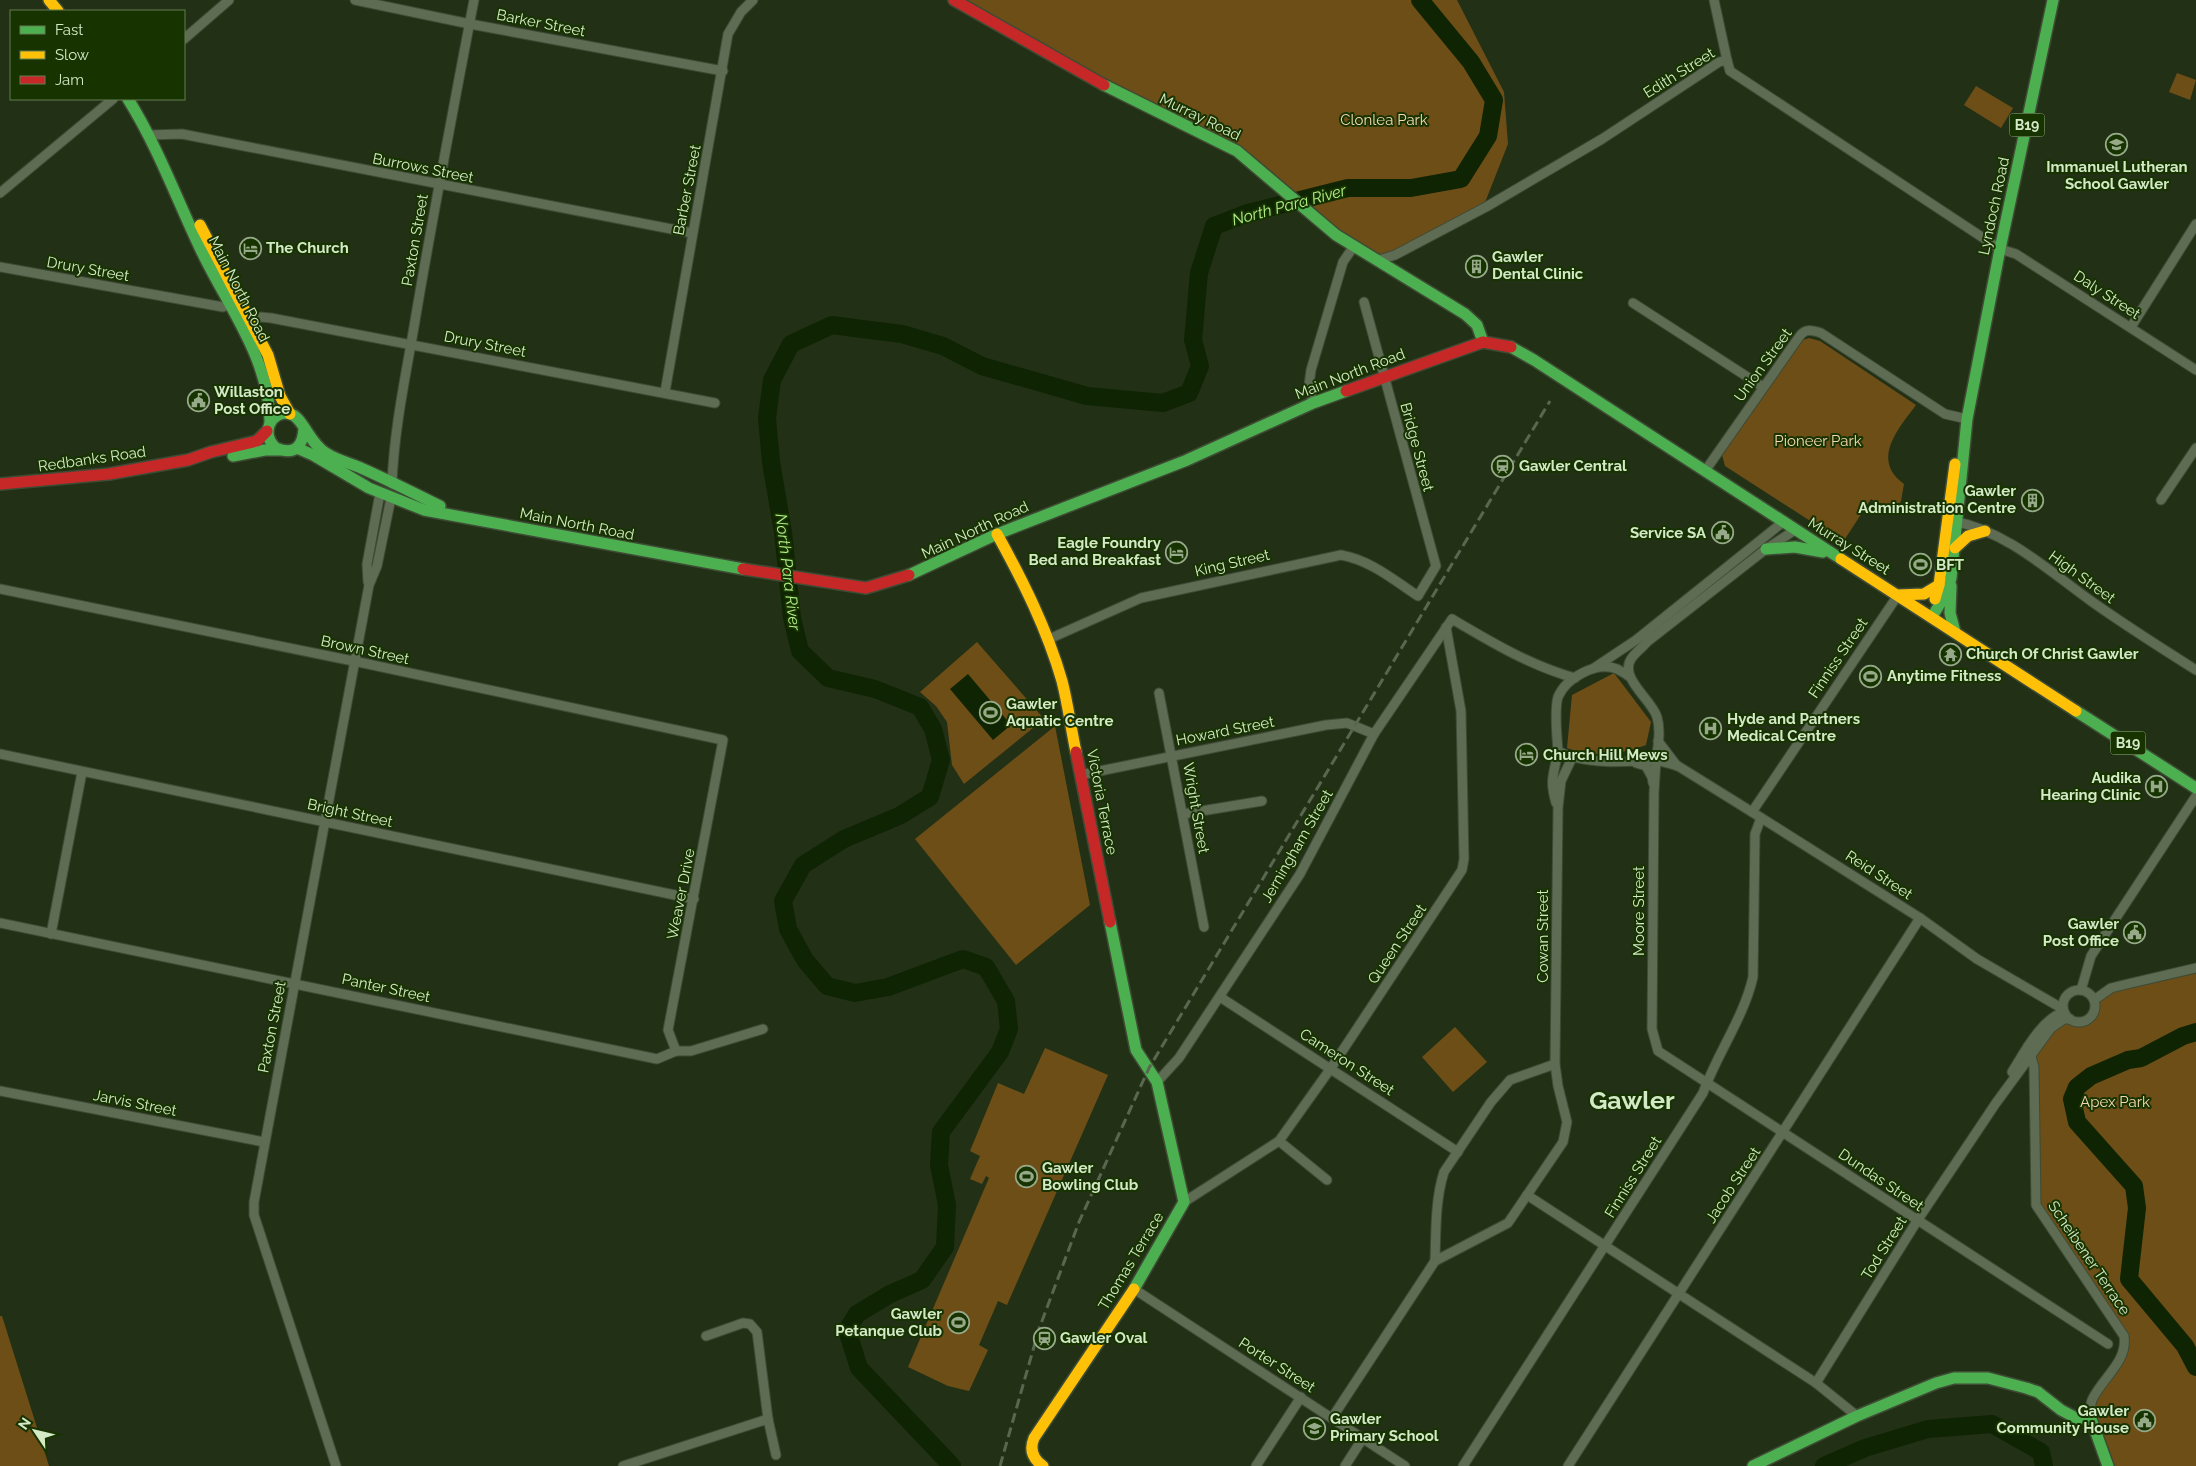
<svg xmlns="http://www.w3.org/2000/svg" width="2196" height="1466" font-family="Raleway,sans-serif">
  <rect width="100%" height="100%" fill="#223115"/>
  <g fill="#6e4e17">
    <polygon points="955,0 1457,0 1504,92 1508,144 1484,205 1379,260 1250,160"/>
    <polygon points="2177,73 2196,80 2190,100 2169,92"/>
    <polygon points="1976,86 2013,108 2001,128 1964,105"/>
    <path d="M1809,338L1820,341L1916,405C1899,428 1870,460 1904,484L1901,501L1893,514L1871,499L1843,542L1725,466L1722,455L1798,346L1803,340Z"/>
    <polygon points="977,642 1044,719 964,784 952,765 947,722 936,706 920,692"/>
    <path d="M1614,673L1651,722L1646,745C1621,754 1593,759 1567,748L1572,695Z"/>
    <polygon points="1055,726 1090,905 1016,965 915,839"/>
    <polygon points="2196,968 2196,1466 2108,1466 2092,1401 2125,1344 2036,1205 2030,1056 2051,1028 2070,1019 2078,1022 2088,1019 2092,1015 2095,1003 2111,988"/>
    <polygon points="1455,1027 1487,1062 1453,1092 1422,1057"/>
    <polygon points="1045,1048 1108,1075 1007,1305 998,1301 979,1345 988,1350 969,1391 948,1386 908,1367 989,1178 986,1176 982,1184 970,1179 980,1156 970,1151 998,1083 1024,1094"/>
    <polygon points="0,1316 2,1316 49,1466 0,1466"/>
  </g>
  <polygon fill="#0f2402" points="968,674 1011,725 993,740 950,689"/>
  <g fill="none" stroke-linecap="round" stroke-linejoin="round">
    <g stroke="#0f2402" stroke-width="18">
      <polyline points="2196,1032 2183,1036 2141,1058 2128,1060 2091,1076 2077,1087 2072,1099 2077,1122 2134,1186 2137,1208 2129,1279 2185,1346 2196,1367"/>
      <polyline points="952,1466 859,1368 847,1330 857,1314 890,1294 922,1280 945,1247 947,1205 939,1165 941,1132 1000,1052 1009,1029 1006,1001 986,967 963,959 888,987 855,993 827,986 805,960 788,929 783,901 803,865 844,839 899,816 930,797 941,760 933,729 920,707 875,689 828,678 800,651 792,618 783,532 771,462 767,418 772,380 791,344 832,325 862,329 902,334 943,346 982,366 1087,396 1163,403 1189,393 1200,366 1193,340 1199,273 1214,226 1248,213 1348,188 1411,188 1461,179 1488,136 1494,100 1471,62 1420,0"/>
      <polyline points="1824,1466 1865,1448 1928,1429 1992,1424 2041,1452 2044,1466"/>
    </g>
    <defs>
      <g id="street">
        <polyline points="355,0 470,24 723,71"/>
        <polyline points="1714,0 1727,60"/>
        <polyline points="184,39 229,0"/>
        <polyline points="148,135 182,134 692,233"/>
        <polyline points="0,193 113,99"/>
        <polyline points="1379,260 1395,255 1486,207 1602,139 1719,62 1727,60 1730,71 2000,249 2016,254 2196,370"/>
        <polyline points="0,267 223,307 229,304"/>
        <polyline points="1633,303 1763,387"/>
        <polyline points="251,321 261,317 271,318 715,403"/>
        <polyline points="2131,327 2196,224"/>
        <polyline points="665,392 728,34 741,12 753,0"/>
        <polyline points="1313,403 1309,385 1311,370 1343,262 1354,246"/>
        <path d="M1705,471L1799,337C1805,328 1812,330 1821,333L1945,414L1967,419"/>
        <path d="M392,484C394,427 407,370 416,315C434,209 454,105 474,0"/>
        <polyline points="2161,500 2196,448"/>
        <path d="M1953,521C2006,531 2048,570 2091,601C2125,625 2161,648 2196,670"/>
        <polyline points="368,582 367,564 380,493"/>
        <polyline points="0,589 363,663 723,740 668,1030 676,1051"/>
        <path d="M1049,639L1141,598L1341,555C1370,560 1394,580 1418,596L1436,566L1364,302"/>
        <polyline points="1594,668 1636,640 1783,522"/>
        <path d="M1630,677C1626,674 1621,671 1617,669C1596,661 1566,678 1558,697C1554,710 1557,737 1558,751C1584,765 1627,762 1656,760C1658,747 1661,730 1657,717C1652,700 1619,678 1631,659C1635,653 1642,648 1647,642L1766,549L1795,530"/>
        <polyline points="1159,693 1204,927"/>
        <polyline points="1658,741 1677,766"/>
        <polyline points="0,754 694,899"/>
        <polyline points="1636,763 1646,766 1652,777 1653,783"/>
        <polyline points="1080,775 1326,725 1347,723 1374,734"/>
        <path d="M1556,803C1549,779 1554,775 1558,751"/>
        <polyline points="1752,812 1898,595"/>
        <polyline points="1183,814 1262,801"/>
        <polyline points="0,923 657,1059 676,1051 691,1051 763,1029"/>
        <polyline points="51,934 82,772"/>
        <polyline points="2081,990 2091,956 2196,796"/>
        <circle cx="2079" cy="1006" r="16"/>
        <polyline points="1220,997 1458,1152"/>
        <polyline points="2094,1000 2111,988 2123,985 2196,968"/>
        <polyline points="2063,1009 1977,959 1920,918 1752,812 1678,766 1656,760 1654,793 1652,1029 1658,1051 2108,1344"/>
        <path d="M2028,1046L2034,1067L2036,1205L2124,1336C2128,1362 2102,1378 2092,1400C2090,1405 2090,1411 2090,1416"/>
        <path d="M1555,1064L1558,1086L1567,1122L1563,1142L1508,1223L1435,1261C1436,1232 1435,1200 1444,1172L1491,1102L1510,1080Z"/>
        <polyline points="1555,1064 1558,808 1561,781 1572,758"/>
        <path d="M2012,1072C2024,1053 2042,1018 2064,1012"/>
        <path d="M1157,1082L1179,1058L1300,874L1374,734L1452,619C1491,642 1531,666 1575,678"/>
        <polyline points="0,1091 264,1142"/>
        <polyline points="1279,1141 1327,1180"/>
        <polyline points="1527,1195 1816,1383 1857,1416"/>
        <polyline points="1184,1202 1279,1141 1331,1068 1462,870 1464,859 1461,711 1446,627"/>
        <polyline points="1134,1289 1405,1466"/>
        <polyline points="706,1336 743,1323 750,1324 757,1332 768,1419 776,1455"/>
        <polyline points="1816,1383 1917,1221 1996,1103 2051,1028 2064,1019 2070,1019"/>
        <polyline points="1332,1418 1435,1261"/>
        <polyline points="336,1466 254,1215 254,1202 369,585 377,566 391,498"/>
        <polyline points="623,1466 768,1419"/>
        <polyline points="1256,1466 1301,1397"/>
        <polyline points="1345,1466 1363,1438"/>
        <path d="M1463,1466L1703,1093C1717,1054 1744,1017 1753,977L1755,834L1761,818"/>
        <polyline points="1568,1466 1920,918"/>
      </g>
      <g id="fast">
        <polyline points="1104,85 1237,151 1336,235 1465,314 1477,325 1483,342"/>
        <path d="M128,99C158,147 177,200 201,250C227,305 270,359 270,422"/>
        <polyline points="1511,347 1534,360 1841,559"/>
        <path d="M304,428C303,446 295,456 276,448C260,435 270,409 291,414C303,418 310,444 326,453C336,460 350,463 361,468C388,480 414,493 440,506"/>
        <polyline points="297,448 313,455 369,488 424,510 743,569"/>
        <polyline points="233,456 265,450 279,450"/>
        <polyline points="1766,549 1795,547 1823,552"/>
        <polyline points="909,575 997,534 1187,460 1313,403 1346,391"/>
        <polyline points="1951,586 1950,613 1955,632"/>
        <polyline points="1932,617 1947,592 1951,578 1967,419 2000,249 2053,0"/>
        <polyline points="2076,711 2196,788"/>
        <polyline points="1110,922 1136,1050 1157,1082 1184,1202 1134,1289"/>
        <polyline points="1753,1466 1857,1416 1936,1383 1954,1378 1988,1378 2026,1388 2038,1392 2061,1410 2078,1419 2090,1416 2108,1466"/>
      </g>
      <g id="slow">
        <polyline points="49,0 58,11"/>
        <polyline points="200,225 268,355 280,396 290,414"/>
        <path d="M997,534C1023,581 1047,629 1062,681C1068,704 1071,729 1076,752"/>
        <polyline points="1955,548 1968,536 1985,531"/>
        <polyline points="1841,559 2076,711"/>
        <polyline points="1898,595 1924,594 1939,585"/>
        <polyline points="1935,599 1939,585 1955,464"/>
        <path d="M1043,1466C1033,1459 1029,1450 1034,1438L1134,1289"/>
      </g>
      <g id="jam">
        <polyline points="954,0 1104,85"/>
        <polyline points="1346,391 1483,342 1511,347"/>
        <polyline points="0,484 109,474 188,460 211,452 257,441 267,431"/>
        <polyline points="743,569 866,588 909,575"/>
        <polyline points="1076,752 1110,922"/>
      </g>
    </defs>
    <use href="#street" stroke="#3e4b35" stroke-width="11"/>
    <use href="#fast" stroke="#3e4b35" stroke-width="14"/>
    <use href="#slow" stroke="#3e4b35" stroke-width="14"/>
    <use href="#jam" stroke="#3e4b35" stroke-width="14"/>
    <use href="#street" stroke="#5e6c54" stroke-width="9"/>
    <use href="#fast" stroke="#4caf50" stroke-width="11"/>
    <use href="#slow" stroke="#ffc107" stroke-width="11"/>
    <use href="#jam" stroke="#c62828" stroke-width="11"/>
    <polyline stroke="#596750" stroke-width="3" stroke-dasharray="10 5" stroke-linecap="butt" points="1000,1466 1039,1329 1079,1222 1149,1068 1550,401"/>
  </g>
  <defs>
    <symbol id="school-ring" viewBox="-11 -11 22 22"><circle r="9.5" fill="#173300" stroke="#96a989" stroke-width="1.5"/><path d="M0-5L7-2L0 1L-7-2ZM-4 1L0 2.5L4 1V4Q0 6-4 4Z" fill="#96a989"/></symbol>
    <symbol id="hotel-ring" viewBox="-11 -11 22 22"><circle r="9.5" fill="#173300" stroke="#96a989" stroke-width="1.5"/><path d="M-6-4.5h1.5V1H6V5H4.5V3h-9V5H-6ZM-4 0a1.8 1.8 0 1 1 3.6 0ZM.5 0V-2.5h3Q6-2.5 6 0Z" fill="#96a989"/></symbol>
    <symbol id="building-ring" viewBox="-11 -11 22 22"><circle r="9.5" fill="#173300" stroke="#96a989" stroke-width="1.5"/><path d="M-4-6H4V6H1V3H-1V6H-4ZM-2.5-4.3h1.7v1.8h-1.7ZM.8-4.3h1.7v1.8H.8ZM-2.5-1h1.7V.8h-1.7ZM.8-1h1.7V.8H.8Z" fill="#96a989"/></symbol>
    <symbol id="civic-ring" viewBox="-11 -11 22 22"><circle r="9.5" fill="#173300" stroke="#96a989" stroke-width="1.5"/><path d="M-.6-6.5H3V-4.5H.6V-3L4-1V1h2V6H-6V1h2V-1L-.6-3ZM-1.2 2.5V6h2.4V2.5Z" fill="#96a989"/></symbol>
    <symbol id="station-ring" viewBox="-11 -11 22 22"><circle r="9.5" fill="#173300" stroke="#96a989" stroke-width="1.5"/><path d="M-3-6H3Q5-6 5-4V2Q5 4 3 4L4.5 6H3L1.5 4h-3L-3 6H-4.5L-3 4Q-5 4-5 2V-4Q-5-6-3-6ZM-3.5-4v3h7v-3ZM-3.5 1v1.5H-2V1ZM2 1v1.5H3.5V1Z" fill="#96a989"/></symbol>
    <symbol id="stadium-ring" viewBox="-11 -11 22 22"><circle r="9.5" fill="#173300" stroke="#96a989" stroke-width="1.5"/><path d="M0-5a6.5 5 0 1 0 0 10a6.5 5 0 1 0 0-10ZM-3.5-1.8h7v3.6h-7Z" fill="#96a989"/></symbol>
    <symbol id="temple-ring" viewBox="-11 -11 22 22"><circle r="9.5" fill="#173300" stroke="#96a989" stroke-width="1.5"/><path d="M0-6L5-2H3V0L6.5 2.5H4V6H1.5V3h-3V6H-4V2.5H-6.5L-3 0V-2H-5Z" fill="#96a989"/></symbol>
    <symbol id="hospital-ring" viewBox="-11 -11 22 22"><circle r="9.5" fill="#173300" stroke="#96a989" stroke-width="1.5"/><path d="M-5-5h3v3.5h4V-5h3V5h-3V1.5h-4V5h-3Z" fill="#96a989"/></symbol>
  </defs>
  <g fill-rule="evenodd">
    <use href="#school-ring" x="2104" y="132" width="25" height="25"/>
    <use href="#hotel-ring" x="238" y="236" width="25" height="25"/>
    <use href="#building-ring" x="1464" y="254" width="25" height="25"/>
    <use href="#civic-ring" x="186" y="388" width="25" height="25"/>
    <use href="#station-ring" x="1490" y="454" width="25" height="25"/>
    <use href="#building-ring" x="2020" y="488" width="25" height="25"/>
    <use href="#civic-ring" x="1710" y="520" width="25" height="25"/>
    <use href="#hotel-ring" x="1164" y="540" width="25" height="25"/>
    <use href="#stadium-ring" x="1908" y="552" width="25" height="25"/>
    <use href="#temple-ring" x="1938" y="642" width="25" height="25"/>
    <use href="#stadium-ring" x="1858" y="664" width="25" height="25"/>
    <use href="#stadium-ring" x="978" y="700" width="25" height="25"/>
    <use href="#hospital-ring" x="1698" y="716" width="25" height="25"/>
    <use href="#hotel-ring" x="1514" y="742" width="25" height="25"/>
    <use href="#hospital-ring" x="2144" y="774" width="25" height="25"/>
    <use href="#civic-ring" x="2122" y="920" width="25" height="25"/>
    <use href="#stadium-ring" x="1014" y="1164" width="25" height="25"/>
    <use href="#stadium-ring" x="946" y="1310" width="25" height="25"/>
    <use href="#station-ring" x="1032" y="1326" width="25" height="25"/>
    <use href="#civic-ring" x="2132" y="1408" width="25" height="25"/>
    <use href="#school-ring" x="1302" y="1416" width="25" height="25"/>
  </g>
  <g text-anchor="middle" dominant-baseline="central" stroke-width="4" stroke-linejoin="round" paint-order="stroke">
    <g fill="#173300" stroke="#9bb38b" stroke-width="1">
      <rect x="2009.5" y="113.5" width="35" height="23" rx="4"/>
      <rect x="2110.5" y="731.5" width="35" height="23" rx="4"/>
    </g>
    <g font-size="14" font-weight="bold" fill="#d4eac7">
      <text x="2027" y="125">B19</text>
      <text x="2128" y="743">B19</text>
    </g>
    <g font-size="15" fill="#d4eac7" stroke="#173300">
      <text transform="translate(541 23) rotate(11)">Barker Street</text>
      <text transform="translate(1679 73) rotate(-32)">Edith Street</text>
      <text transform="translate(1200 117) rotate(26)">Murray Road</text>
      <text transform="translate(423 168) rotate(11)">Burrows Street</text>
      <text transform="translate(687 190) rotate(-79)">Barber Street</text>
      <text transform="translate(1994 206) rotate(-78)">Lyndoch Road</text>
      <text transform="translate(415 240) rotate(-80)">Paxton Street</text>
      <text transform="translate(88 269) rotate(10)">Drury Street</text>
      <text transform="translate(239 289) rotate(63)">Main North Road</text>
      <text transform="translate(2107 295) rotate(33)">Daly Street</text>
      <text transform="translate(485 344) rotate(11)">Drury Street</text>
      <text transform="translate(1763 365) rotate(-54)">Union Street</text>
      <text transform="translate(1350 374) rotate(-21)">Main North Road</text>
      <text transform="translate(1417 447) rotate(75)">Bridge Street</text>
      <text transform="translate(92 459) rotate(-8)">Redbanks Road</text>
      <text transform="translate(577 524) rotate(11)">Main North Road</text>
      <text transform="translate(975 530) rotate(-25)">Main North Road</text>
      <text transform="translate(1849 546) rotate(32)">Murray Street</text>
      <text transform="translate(1232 563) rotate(-13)">King Street</text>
      <text transform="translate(2082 577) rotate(36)">High Street</text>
      <text transform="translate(365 650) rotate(12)">Brown Street</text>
      <text transform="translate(1838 658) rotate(-56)">Finniss Street</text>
      <text transform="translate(1225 731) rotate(-11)">Howard Street</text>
      <text transform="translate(1102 802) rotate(79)">Victoria Terrace</text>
      <text transform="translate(1196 808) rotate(80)">Wright Street</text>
      <text transform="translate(350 813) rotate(12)">Bright Street</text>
      <text transform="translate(1297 846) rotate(-60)">Jerningham Street</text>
      <text transform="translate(1879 875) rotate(33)">Reid Street</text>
      <text transform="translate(681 894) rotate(-79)">Weaver Drive</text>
      <text transform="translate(1639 911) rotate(-90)">Moore Street</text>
      <text transform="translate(1543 936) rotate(-90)">Cowan Street</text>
      <text transform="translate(1397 944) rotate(-56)">Queen Street</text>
      <text transform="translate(386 988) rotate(12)">Panter Street</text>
      <text transform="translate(272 1027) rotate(-79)">Paxton Street</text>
      <text transform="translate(1347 1062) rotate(33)">Cameron Street</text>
      <text transform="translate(135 1103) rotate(11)">Jarvis Street</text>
      <text transform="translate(1633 1177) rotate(-58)">Finniss Street</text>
      <text transform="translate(1881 1180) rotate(34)">Dundas Street</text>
      <text transform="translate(1733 1185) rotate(-57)">Jacob Street</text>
      <text transform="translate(1884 1248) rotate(-58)">Tod Street</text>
      <text transform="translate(2089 1258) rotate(56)">Scheibener Terrace</text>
      <text transform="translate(1131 1261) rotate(-59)">Thomas Terrace</text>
      <text transform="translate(1277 1365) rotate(33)">Porter Street</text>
    </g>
    <g font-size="15" fill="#f5d8b3" stroke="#173300">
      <text x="1384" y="120">Clonlea Park</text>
      <text x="1818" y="441">Pioneer Park</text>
      <text x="2115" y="1102">Apex Park</text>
    </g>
    <g font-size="15" font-weight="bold" fill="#d4eac7" stroke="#173300" text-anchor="start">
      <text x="2117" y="167" text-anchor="middle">Immanuel Lutheran<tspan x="2117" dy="17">School Gawler</tspan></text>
      <text x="266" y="248">The Church</text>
      <text x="1492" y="257">Gawler<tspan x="1492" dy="17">Dental Clinic</tspan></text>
      <text x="214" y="392">Willaston<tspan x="214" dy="17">Post Office</tspan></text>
      <text x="1519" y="466">Gawler Central</text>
      <text x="2016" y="491" text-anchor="end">Gawler<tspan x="2016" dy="17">Administration Centre</tspan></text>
      <text x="1706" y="533" text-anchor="end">Service SA</text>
      <text x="1161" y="543" text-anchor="end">Eagle Foundry<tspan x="1161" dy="17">Bed and Breakfast</tspan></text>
      <text x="1936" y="565">BFT</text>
      <text x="1966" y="654">Church Of Christ Gawler</text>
      <text x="1887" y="676">Anytime Fitness</text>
      <text x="1006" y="704">Gawler<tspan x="1006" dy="17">Aquatic Centre</tspan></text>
      <text x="1727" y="719">Hyde and Partners<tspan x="1727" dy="17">Medical Centre</tspan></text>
      <text x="1543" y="755">Church Hill Mews</text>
      <text x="2141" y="778" text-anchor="end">Audika<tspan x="2141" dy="17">Hearing Clinic</tspan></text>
      <text x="2119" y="924" text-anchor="end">Gawler<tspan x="2119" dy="17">Post Office</tspan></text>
      <text x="1042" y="1168">Gawler<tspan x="1042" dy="17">Bowling Club</tspan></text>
      <text x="942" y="1314" text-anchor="end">Gawler<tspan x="942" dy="17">Petanque Club</tspan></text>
      <text x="1060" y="1338">Gawler Oval</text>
      <text x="2129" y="1411" text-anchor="end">Gawler<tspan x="2129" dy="17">Community House</tspan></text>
      <text x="1330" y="1419">Gawler<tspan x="1330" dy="17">Primary School</tspan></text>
    </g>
    <g font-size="16" font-style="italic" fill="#b1ef89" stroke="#173300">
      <text transform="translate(1289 205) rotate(-15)">North Para River</text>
      <text transform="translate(788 572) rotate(83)">North Para River</text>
    </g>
    <g font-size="25" font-weight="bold" fill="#d4eac7" stroke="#173300">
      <text x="1632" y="1100">Gawler</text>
    </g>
  </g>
  <rect x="10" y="10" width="175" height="90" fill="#173300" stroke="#637c50"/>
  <rect x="20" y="26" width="25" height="8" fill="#4caf50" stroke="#637c50"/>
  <text x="55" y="35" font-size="15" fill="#d4eac7">Fast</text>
  <rect x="20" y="51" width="25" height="8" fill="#ffc107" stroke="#637c50"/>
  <text x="55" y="60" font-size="15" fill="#d4eac7">Slow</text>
  <rect x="20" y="76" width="25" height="8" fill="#c62828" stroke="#637c50"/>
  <text x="55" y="85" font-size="15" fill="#d4eac7">Jam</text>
  <g transform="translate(35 1431) rotate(305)" stroke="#173300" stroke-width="4" paint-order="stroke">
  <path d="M0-4L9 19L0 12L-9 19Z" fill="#d4eac7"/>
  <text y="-8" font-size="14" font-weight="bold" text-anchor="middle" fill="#d4eac7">N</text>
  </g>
</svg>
